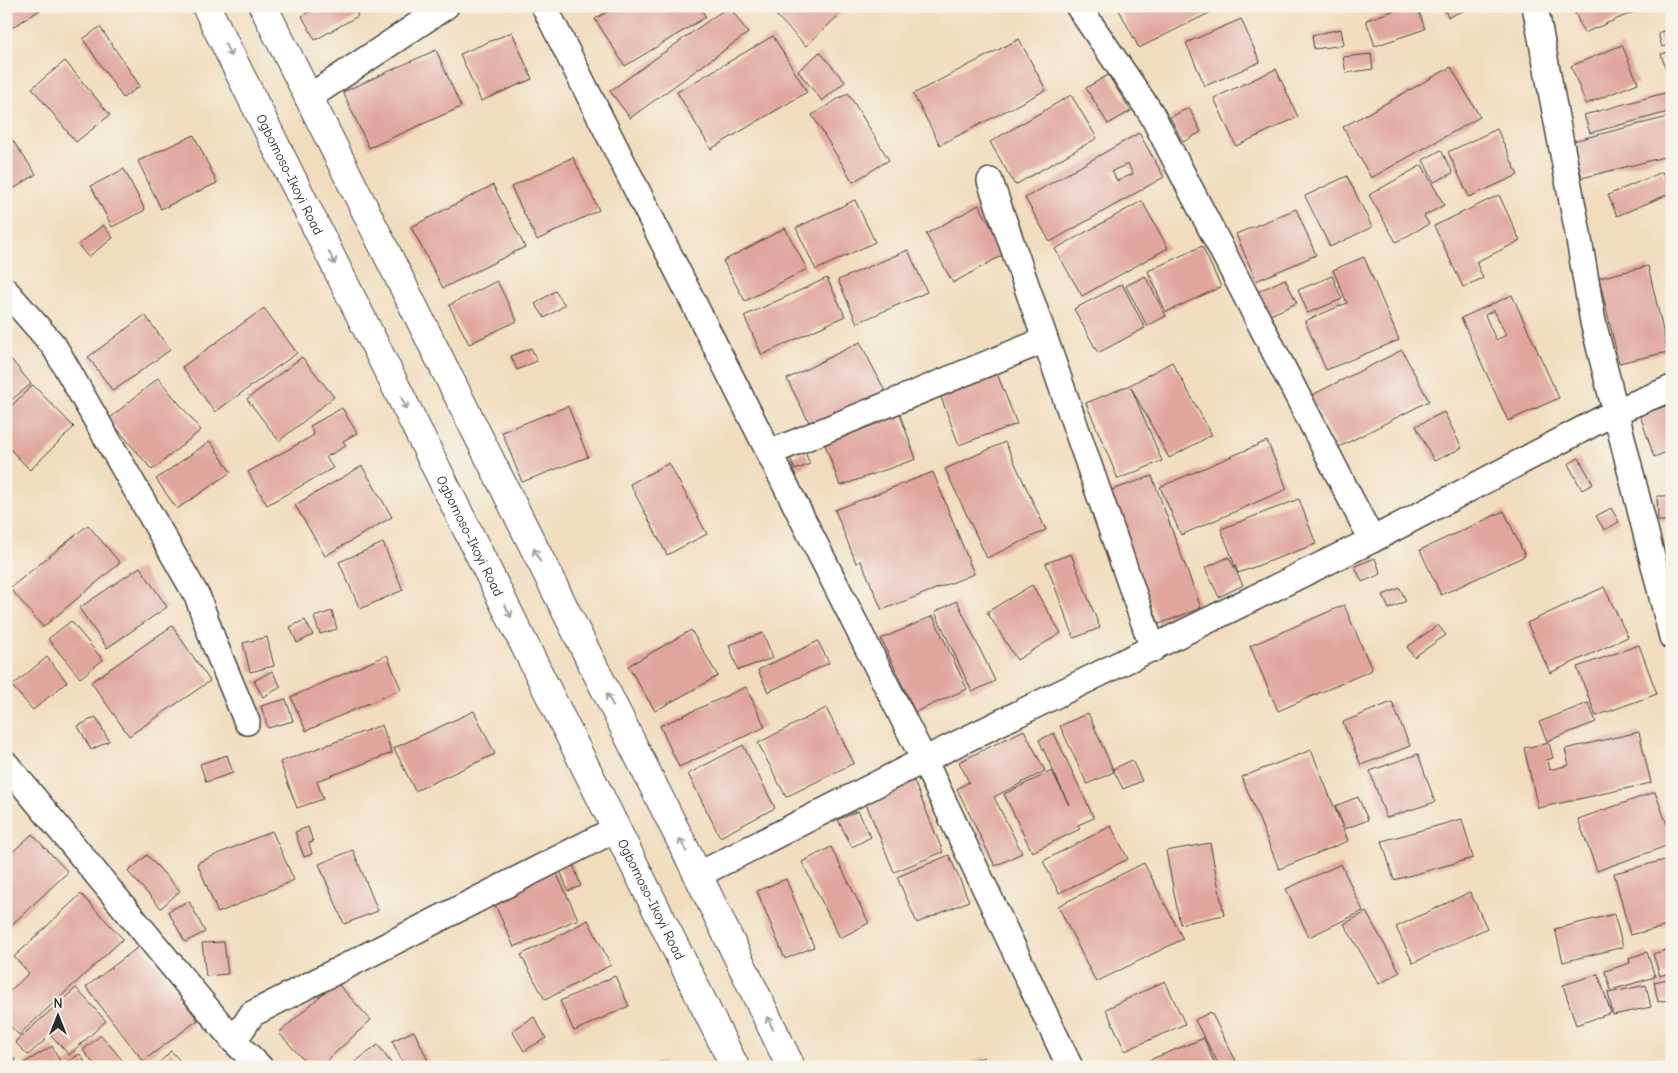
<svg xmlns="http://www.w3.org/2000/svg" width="1678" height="1073" font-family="'Comic Neue',sans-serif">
  <rect width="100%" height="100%" fill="#f7f3e8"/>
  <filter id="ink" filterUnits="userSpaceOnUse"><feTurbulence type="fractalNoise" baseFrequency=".02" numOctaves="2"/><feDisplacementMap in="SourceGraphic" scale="10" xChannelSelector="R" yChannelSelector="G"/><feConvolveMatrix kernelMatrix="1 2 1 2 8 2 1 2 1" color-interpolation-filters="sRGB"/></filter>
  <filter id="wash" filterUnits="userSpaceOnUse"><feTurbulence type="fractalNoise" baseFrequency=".0096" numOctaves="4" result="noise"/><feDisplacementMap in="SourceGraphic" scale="20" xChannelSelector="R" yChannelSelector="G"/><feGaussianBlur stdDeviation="1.12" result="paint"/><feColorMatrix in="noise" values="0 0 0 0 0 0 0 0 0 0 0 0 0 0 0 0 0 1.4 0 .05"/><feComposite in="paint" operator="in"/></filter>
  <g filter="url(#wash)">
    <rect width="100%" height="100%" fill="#f1ddbe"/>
    <g id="blocks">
      <g fill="#e0a69e" fill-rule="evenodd">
        <polygon points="6,6 46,6 7,31"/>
        <polygon points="320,6 353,6 358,16 315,40 302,16"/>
        <polygon points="616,6 699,6 706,17 625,66 595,19"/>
        <polygon points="729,6 748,33 630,118 610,91"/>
        <polygon points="767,6 835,6 841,13 806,46"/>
        <polygon points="1117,6 1223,6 1139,48"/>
        <polygon points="1408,6 1417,6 1425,29 1375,46 1366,20"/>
        <polygon points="1443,6 1475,6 1448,17"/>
        <polygon points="1572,6 1648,6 1584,33"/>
        <polygon points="1241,19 1260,62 1205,86 1186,43"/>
        <polygon points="100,27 140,86 123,98 83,39"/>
        <polygon points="1672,28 1672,44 1662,47 1658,33"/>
        <polygon points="1341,29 1344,45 1314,49 1312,35"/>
        <polygon points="512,32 532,79 481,101 460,54"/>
        <polygon points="773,36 807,92 711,149 677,92"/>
        <polygon points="1019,39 1046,90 940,145 913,94"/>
        <polygon points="1622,45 1638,83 1586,104 1571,66"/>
        <polygon points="436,50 461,107 369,148 343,92"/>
        <polygon points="1672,51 1672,86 1671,86 1661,54"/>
        <polygon points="820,52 845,82 822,101 798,71"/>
        <polygon points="1371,54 1373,69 1346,73 1343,57"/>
        <polygon points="65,61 110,115 76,142 32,88"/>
        <polygon points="1451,67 1480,117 1371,178 1343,127"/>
        <polygon points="1276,69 1298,117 1236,146 1214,98"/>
        <polygon points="1108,75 1131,111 1108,124 1086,88"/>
        <polygon points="1672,91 1672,111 1590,133 1584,115"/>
        <polygon points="848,93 889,160 853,182 812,115"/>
        <polygon points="1071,95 1097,138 1015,185 990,142"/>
        <polygon points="1189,108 1201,132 1183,142 1170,117"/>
        <polygon points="1672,116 1672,155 1582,178 1573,141"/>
        <polygon points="1497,129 1518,175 1469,197 1448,152"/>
        <polygon points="6,131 36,174 6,194"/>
        <path d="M1139,133L1164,177L1050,242L1025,198ZM1128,164L1133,174L1117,181L1112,171Z"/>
        <polygon points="194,135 217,183 161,209 138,161"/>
        <polygon points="1441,150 1453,173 1434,182 1423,160"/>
        <polygon points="573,157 599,210 537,240 511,187"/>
        <polygon points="1422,165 1444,205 1424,216 1429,224 1396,242 1369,195"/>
        <polygon points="124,169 145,210 112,227 91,186"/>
        <polygon points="1662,172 1671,193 1617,216 1608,195"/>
        <polygon points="1347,176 1372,227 1330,247 1305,196"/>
        <polygon points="493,185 525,247 443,288 411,227"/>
        <polygon points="1499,195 1520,241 1476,262 1483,278 1463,287 1434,226"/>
        <polygon points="855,200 875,242 816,270 796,228"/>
        <polygon points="1142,201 1168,248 1082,296 1055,249"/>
        <polygon points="979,205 1006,253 953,283 926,234"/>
        <polygon points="1296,209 1316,255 1256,281 1236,234"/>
        <polygon points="103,225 113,238 88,257 78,245"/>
        <polygon points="785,228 807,269 745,301 723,261"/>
        <polygon points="1202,246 1221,287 1166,312 1148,271"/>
        <polygon points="908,250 927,292 857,323 838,280"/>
        <polygon points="1364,257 1399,340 1326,370 1305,321 1347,303 1333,270"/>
        <polygon points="1648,266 1668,352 1619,363 1599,278"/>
        <polygon points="1145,276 1166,316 1147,326 1126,286"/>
        <polygon points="1332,276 1342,299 1308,313 1298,290"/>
        <polygon points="827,278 845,316 762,355 744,316"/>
        <polygon points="1285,279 1297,303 1268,316 1257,292"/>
        <polygon points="497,281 517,321 469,344 449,305"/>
        <polygon points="1122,284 1145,328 1098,353 1074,309"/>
        <polygon points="555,291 565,305 545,318 535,304"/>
        <path d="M1512,295L1559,398L1508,421L1461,318ZM1494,310L1506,335L1496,340L1485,315Z"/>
        <polygon points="264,308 297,353 215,412 182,367"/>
        <polygon points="145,315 170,350 113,391 88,357"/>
        <polygon points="860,342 886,393 813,430 787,379"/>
        <polygon points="531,348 537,361 517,370 511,356"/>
        <polygon points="1402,350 1429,401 1337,448 1310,396"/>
        <polygon points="6,353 31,384 6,404"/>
        <polygon points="302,357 334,397 279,441 247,399"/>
        <polygon points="1172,362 1212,435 1169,458 1131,387 1162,461 1118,479 1086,403 1130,385"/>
        <polygon points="996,371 1017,424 959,445 939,392"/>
        <polygon points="158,378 201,430 152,470 109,419"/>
        <polygon points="33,385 74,427 30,470 6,445 6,411"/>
        <polygon points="1672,404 1672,450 1654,457 1640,415"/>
        <polygon points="568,406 588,457 522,482 502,432"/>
        <polygon points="342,408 357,433 343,441 346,446 326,457 333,468 267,505 248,472 314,435 310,426"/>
        <polygon points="899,412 916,459 840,486 823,439"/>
        <polygon points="1444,412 1462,448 1434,461 1416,426"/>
        <polygon points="210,441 231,472 177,509 156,479"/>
        <polygon points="1267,441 1287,489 1181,535 1160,487"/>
        <polygon points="1005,442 1046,530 987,558 945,469"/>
        <polygon points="805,452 810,464 795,470 790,458"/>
        <polygon points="1579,458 1593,484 1582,490 1568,464"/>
        <polygon points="669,463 707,534 667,555 630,484"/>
        <polygon points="362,466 392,517 325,556 295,505"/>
        <polygon points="933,472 974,574 882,610 861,561 856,563 835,510"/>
        <polygon points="1152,476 1201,608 1159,624 1109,491"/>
        <polygon points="1657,496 1672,496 1672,521 1658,521"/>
        <polygon points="1299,499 1316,544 1238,573 1221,529"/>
        <polygon points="1611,508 1619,522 1604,530 1596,516"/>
        <polygon points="1504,511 1525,556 1441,595 1420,550"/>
        <polygon points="88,525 120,563 43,627 10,588"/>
        <polygon points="383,543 403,590 360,609 339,562"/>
        <polygon points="1071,554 1100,628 1074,638 1046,563"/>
        <polygon points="1229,557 1243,585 1219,597 1205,568"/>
        <polygon points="1375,558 1381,574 1362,582 1355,566"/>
        <polygon points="140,567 167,607 107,648 79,608"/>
        <polygon points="1032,585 1061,633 1017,660 987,612"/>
        <polygon points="1604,587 1628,637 1550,673 1527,623"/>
        <polygon points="1400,588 1406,601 1389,609 1383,595"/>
        <polygon points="957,601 995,681 972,692 935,612"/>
        <polygon points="1344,605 1372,670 1278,711 1250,646"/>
        <polygon points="332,611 337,629 320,634 314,617"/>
        <polygon points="933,616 967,689 915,712 881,639"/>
        <polygon points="305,620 313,635 297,643 290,627"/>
        <polygon points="71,621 103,660 80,678 48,639"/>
        <polygon points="1438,625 1446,635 1414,657 1407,647"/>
        <polygon points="172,626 210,681 129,736 91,682"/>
        <polygon points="691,630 718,676 655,711 628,666"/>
        <polygon points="763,633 773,658 738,670 729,645"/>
        <polygon points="267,637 274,666 250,672 243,643"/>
        <polygon points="818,641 829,663 768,692 758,670"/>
        <polygon points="1639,645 1657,694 1596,716 1577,667"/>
        <polygon points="387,655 401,689 306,731 291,697"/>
        <polygon points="47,657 67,682 33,710 12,686"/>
        <polygon points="272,671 281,687 263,697 254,681"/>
        <polygon points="746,687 765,727 679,767 660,726"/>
        <polygon points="286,699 293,721 268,728 261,706"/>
        <polygon points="1392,702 1410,746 1361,765 1343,722"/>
        <polygon points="1588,703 1596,722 1547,741 1539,722"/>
        <polygon points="826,708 854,763 786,797 758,743"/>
        <polygon points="474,711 495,754 415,791 394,748"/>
        <polygon points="1088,713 1114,772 1087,784 1060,726"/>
        <polygon points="96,717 109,741 91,750 78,726"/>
        <polygon points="382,725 392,753 317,781 323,799 297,808 280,762"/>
        <polygon points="1024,730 1045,771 994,797 1022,853 995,866 957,789 969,782 959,762"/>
        <polygon points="1639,732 1651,783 1538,808 1524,748 1549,743 1553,758 1547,760 1549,770 1569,765 1565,749"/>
        <polygon points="1054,733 1094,818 1078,825 1080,829 1032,852 1004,794 1052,771 1069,805 1039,740"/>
        <polygon points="743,745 775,808 720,837 688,774"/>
        <polygon points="1311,750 1348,841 1279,869 1242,777"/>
        <polygon points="1418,754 1435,802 1386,818 1370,771"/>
        <polygon points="227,755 233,773 206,782 200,764"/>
        <polygon points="1132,760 1142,781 1123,789 1113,769"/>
        <polygon points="914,781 943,852 894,872 865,801"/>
        <polygon points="1655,792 1672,838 1672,844 1597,871 1578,819"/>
        <polygon points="1358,797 1368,820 1345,829 1335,806"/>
        <polygon points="858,811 871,837 852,847 838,820"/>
        <polygon points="1462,819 1473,858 1394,880 1382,841"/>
        <polygon points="1111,826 1128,859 1059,893 1043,861"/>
        <polygon points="308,827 313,842 309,843 312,854 304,857 295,832"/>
        <polygon points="272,831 294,880 218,913 197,863"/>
        <polygon points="32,834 68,872 6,930 6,858"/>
        <polygon points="1210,843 1224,915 1180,924 1166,851"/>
        <polygon points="831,847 869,923 840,938 802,862"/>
        <polygon points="353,850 378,911 344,924 319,864"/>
        <polygon points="147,855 180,891 161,908 128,872"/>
        <polygon points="949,855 969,901 917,923 897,877"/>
        <polygon points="1669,859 1672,870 1672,925 1630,935 1614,873"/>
        <polygon points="572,862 581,886 568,891 559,867"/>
        <polygon points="1144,863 1183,939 1096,982 1058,906"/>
        <polygon points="1341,864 1363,911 1309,937 1286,889"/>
        <polygon points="555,870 578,919 514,947 492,898"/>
        <polygon points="786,879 814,947 785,959 757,891"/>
        <polygon points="1470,892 1487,928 1413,963 1396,927"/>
        <polygon points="81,894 123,939 19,1035 6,1022 6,987 10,991 29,973 14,957"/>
        <polygon points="189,901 205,932 185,942 168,911"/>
        <polygon points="1366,912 1400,972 1379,984 1344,924"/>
        <polygon points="1614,914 1623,947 1563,962 1555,929"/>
        <polygon points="588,920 611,965 545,1000 521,955"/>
        <polygon points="224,942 228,974 206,976 202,943"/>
        <polygon points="141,945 198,1020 143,1061 86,987"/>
        <polygon points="1672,948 1672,972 1660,976 1653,954"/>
        <polygon points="1647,952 1655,977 1611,990 1605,971 1630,963 1629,958"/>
        <polygon points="1598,974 1611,1013 1576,1025 1563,985"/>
        <polygon points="615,976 629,1006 574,1031 560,1001"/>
        <polygon points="1672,978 1672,999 1658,1002 1654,982"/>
        <polygon points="1165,981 1185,1024 1125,1051 1106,1009"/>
        <polygon points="336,982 371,1020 320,1067 310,1067 279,1033"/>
        <polygon points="1646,985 1651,1007 1613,1015 1608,993"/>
        <polygon points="76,988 106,1021 69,1055 51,1035 28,1055 15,1042"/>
        <polygon points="1211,1012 1239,1067 1220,1067 1195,1020"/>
        <polygon points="534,1017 546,1038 524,1051 512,1031"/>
        <polygon points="414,1031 431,1067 405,1067 392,1041"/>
        <polygon points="101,1035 128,1067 96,1067 83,1050"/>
        <polygon points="1204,1038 1216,1067 1138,1067 1137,1065"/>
        <polygon points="378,1045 394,1067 348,1067"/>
        <polygon points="52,1046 62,1065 80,1054 88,1067 26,1067 24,1063"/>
        <polygon points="6,1050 16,1061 10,1067 6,1067"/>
        <polygon points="171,1051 186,1067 155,1067"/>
        <polygon points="984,1057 988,1067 960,1067"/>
        <polygon points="663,1061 665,1067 649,1067"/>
      </g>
    </g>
  </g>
  <g filter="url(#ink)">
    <use href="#blocks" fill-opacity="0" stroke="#494641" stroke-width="1"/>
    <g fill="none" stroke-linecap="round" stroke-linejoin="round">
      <defs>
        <g id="minor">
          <polyline points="544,6 924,760 1070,1067"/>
          <polyline points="1078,6 1151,113 1372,540"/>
          <polyline points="1535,6 1577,228 1593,322 1672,637"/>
          <polyline points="308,98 446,6"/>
          <polyline points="990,181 1153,649"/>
          <polyline points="6,291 54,346 198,598 214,643 247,722"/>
          <polyline points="769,453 1045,340"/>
          <polyline points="6,764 234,1041 260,1067"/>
          <polyline points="698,875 924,760 1372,540 1617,411 1672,388"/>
          <polyline points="234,1041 252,1014 616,829"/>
        </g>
        <g id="primary">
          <path id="s1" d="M206,6L735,1067"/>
          <polyline points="263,6 698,875 791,1067"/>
        </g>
      </defs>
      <use href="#minor" stroke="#494641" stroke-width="28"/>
      <use href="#primary" stroke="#494641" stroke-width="30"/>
      <use href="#minor" stroke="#fff" stroke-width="25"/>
      <use href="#primary" stroke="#fff" stroke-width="28"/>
    </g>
    <defs><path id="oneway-shaft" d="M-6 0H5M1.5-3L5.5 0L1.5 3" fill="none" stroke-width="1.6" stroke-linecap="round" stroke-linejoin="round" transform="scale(1.25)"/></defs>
    <g stroke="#a0a0a0">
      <use href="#oneway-shaft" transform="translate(228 50) rotate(64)"/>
      <use href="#oneway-shaft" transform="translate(332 258) rotate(64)"/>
      <use href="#oneway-shaft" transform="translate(404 403) rotate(64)"/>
      <use href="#oneway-shaft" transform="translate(537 555) rotate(-117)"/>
      <use href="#oneway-shaft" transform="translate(508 611) rotate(64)"/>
      <use href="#oneway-shaft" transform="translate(610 700) rotate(-117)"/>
      <use href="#oneway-shaft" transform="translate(683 845) rotate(-117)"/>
      <use href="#oneway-shaft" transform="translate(770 1023) rotate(-116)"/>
    </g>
  </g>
  <g text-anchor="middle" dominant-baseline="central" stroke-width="4" stroke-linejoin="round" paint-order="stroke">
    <g font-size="14" fill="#2b2b2b" stroke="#f7f3e8">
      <text stroke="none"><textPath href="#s1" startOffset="188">Ogbomoso-Ikoyi Road</textPath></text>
      <text stroke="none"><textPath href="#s1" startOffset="592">Ogbomoso-Ikoyi Road</textPath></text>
      <text stroke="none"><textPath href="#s1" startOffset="998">Ogbomoso-Ikoyi Road</textPath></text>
    </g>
  </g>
  <rect width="1678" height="1073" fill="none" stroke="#f7f3e8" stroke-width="25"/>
  <g transform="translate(58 1016)" stroke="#f7f3e8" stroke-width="4" paint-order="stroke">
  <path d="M0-4L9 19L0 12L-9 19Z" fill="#2b2b2b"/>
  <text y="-8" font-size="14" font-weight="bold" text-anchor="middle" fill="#2b2b2b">N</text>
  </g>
</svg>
